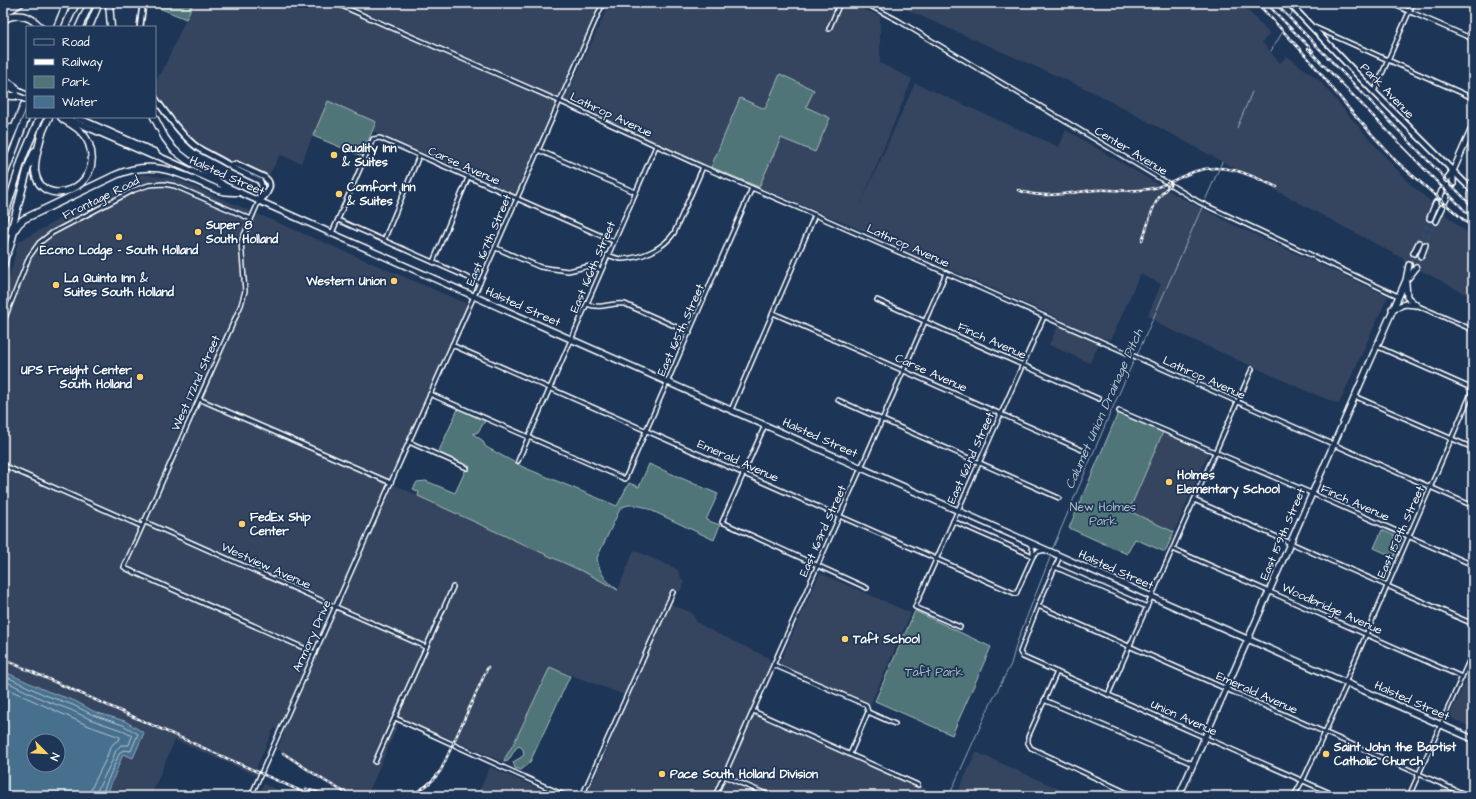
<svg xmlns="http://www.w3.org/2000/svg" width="1476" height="799" font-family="'Architects Daughter',sans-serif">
  <rect width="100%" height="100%" fill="#1d3557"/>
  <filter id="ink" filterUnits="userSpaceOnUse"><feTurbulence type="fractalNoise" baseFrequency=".025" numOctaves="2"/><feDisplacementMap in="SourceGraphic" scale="8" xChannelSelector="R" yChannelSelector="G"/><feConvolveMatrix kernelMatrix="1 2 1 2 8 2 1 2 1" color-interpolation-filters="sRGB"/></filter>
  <g filter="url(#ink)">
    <g fill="#34445f" fill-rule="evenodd">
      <polygon points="193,3 330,3 556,102 515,194 373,131 376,123 328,102 301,163 280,155 268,177 213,153 192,139 166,111 155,88 155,80 162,72"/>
      <polygon points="345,3 600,3 558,98"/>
      <polygon points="610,3 848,3 880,16 880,63 912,79 860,206 915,83 1059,147 1066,130 1176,195 1232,224 1388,296 1339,404 1309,392 1160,325 1148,315 1161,284 1140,274 1111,340 1102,337 1090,363 1049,345 1061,319 852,226 684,156 564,101"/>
      <polygon points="891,3 1241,3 1270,34 1262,42 1280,63 1287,56 1319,80 1364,133 1409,183 1473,238 1473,298 1405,262 1402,258 1091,91"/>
      <path d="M141,174L176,179L470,305L391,483L586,573L618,590L634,550L677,569L684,583L681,590L677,593L672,603L674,606L691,612L697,622L708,629L767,657L774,665L753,711L918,785L938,794L937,796H583L595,778L611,741L627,696L550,667L514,743L505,758L504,762L401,718L367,796H351L339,790L277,749L284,733L274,728L256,768L260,770L257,776L175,740L152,793L157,796H3V304L18,242ZM34,741H58V765H34Z"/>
      <polygon points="1163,432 1209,452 1174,532 1128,511"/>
      <polygon points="820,573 911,613 870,705 779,664"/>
      <polygon points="1473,665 1473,728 1449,717"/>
      <polygon points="976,752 1075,796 956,796"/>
      <polygon points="490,767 555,796 477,796"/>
      <polygon points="264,784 292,796 258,796"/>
    </g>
    <g fill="#4f7578" stroke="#a7babc">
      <polygon points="147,3 193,3 186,19"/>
      <polygon points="780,74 814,90 806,107 830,118 815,152 781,138 759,187 711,167 740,98 765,109"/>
      <polygon points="328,101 376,122 362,156 313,136"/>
      <path d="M458,409L485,421L478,432L473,434L482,440L486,447L523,467L617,506L629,483L639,487L649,464L718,494L706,520L720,525L714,540L644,507C635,505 627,503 620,509L597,558C599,573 606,581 618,590L586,573L418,496L419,492L413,489L417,482L426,481L455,493L467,467L438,453Z"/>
      <polygon points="1118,413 1163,432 1129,511 1174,532 1165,552 1135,539 1127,554 1069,528"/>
      <polygon points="1382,530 1402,539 1394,557 1374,548"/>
      <polygon points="915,611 991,647 952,735 875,701"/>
      <path d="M550,667L570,676L530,762C526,764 525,768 521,770L515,768L513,762L520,758L524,755L523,749L519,746L516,748L508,761L504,762L505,758L514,743Z"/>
    </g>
    <path fill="#476f8f" stroke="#91a9bc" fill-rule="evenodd" d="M3,671L47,691L75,701L95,712L125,721L144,733L133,758L123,754L108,792L104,796H3ZM34,741H58V765H34Z"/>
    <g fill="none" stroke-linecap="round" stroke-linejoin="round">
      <g stroke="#b5c5d2" stroke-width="1">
        <polyline points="3,675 45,695 73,705 93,715 123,725 138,734 131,751 124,750 120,752 101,796"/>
        <polyline points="3,680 44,700 71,710 92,720 121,730 132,736 129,745 121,745 116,750 112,761 97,791 96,796"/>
        <polyline points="3,687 89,726 120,737 120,739 114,743 110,748 106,759 91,789 90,796"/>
      </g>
      <g stroke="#91a9bc" stroke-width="1">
        <polyline points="1290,18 1293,9"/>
        <polyline points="1271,51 1282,33"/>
        <polyline points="1237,128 1252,92"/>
        <polyline points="1137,355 1222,162"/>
        <polyline points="1052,550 1109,416 1135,358"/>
        <polyline points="949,796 988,709 1011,664 1017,642 1051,555"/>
      </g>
      <g stroke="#344968" stroke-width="5" stroke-dasharray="5 2.5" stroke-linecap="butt">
        <polyline points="1442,191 1447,179"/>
        <polyline points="1447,196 1453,184"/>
        <polyline points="1419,243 1430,218"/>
        <polyline points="1425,245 1436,221"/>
        <polyline points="1409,265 1414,253"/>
        <polyline points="1416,268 1421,256"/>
      </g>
      <defs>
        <g id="street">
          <polyline points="335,3 559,101 703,167 815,215 1473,506"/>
          <polyline points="865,3 899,21 1199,202 1398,296"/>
          <polyline points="1390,3 1473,39"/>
          <polyline points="1314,27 1473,98"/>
          <polyline points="829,29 840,3"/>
          <polyline points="1374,92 1413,3"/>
          <polyline points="538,150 635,192"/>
          <polyline points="259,201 241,242 245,291 241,305 124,567 127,569 315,653"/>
          <polyline points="338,220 480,283"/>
          <polyline points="332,233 373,139 380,138 613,241"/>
          <polyline points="384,240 419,156"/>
          <polyline points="496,248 540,267 568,271 590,266 601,270"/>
          <path d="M607,255C612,256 617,259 622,259C642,258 663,249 674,233L703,167"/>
          <polyline points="433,262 468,178"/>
          <polyline points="877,300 1099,399"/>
          <path d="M587,304C601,310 611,302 625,304L690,333"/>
          <polyline points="1416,305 1473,330"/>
          <polyline points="773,313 1082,450"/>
          <polyline points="3,323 29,257 39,243 52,233 134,190 149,185 164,184 175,186 251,219"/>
          <polyline points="452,345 1016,594 1033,556 1033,550 1029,542"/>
          <polyline points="1376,346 1473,389"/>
          <polyline points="430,394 625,479 752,188"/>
          <polyline points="1354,396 1473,448"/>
          <polyline points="199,399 391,483"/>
          <polyline points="838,400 1059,498"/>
          <polyline points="731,410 815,215"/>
          <polyline points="1119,411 1311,493 1473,565"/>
          <polyline points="765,425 722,522 867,588"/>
          <polyline points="409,442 467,468"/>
          <polyline points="518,461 656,146"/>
          <polyline points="3,465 141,526"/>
          <polyline points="1194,500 1473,624"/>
          <polyline points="143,521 426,647"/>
          <polyline points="953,521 1033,556"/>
          <polyline points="1173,549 1462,677"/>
          <polyline points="1033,556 1037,552 1045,550"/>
          <polyline points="1060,556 1038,606 1020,652 1023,657 1337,796"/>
          <polyline points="1055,567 1147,607"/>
          <polyline points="1038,606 1469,796"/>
          <polyline points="960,627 915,607 1044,317"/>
          <polyline points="774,665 866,705 868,712 850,754"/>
          <polyline points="1057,672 1028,737 1028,743 1031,748 1134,796"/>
          <polyline points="1345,683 1473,389"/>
          <polyline points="1108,695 1252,369"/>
          <polyline points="1044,700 1193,764"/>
          <polyline points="753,711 918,785"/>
          <polyline points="868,712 895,724"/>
          <polyline points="395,718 566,796"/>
          <polyline points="375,762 453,587"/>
          <polyline points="724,776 771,796"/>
          <polyline points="251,796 474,296 603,3"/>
          <polyline points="582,796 673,592"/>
          <polyline points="715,796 861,468 946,273"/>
          <polyline points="1294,796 1305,776 1347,684"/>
          <polyline points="1409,796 1473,652"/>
        </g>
        <g id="secondary">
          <polyline points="1289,3 1374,92 1473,191"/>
          <polyline points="140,27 143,3"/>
          <path d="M155,98C168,116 180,134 198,148C206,153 230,164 233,168L260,181L262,187L259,201"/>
          <path d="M231,166L236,164L264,177C275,184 267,195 259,201"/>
        </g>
        <g id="primary">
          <polyline points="3,85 27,95"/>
          <polyline points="64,117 153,156 158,156"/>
          <polyline points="76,117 155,152 158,156 259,201 1473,739"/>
          <polyline points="1447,179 1453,171 1473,126"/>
          <polyline points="1453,184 1453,171"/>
          <polyline points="1440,196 1442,191"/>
          <polyline points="1445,201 1447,196"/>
          <polyline points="1430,218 1436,203"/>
          <polyline points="1436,221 1442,208"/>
          <polyline points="1414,253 1419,243"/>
          <polyline points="1421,256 1425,245"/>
          <polyline points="1408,278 1416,268"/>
          <polyline points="1406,283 1407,297 1416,305"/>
          <polyline points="1392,309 1405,304 1416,305"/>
          <polyline points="1179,796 1406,280 1409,265"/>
        </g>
        <g id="highway">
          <polyline points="109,3 111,27"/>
          <polyline points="3,14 21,3"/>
          <path d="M3,20C16,12 30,15 40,27"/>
          <polyline points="57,27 67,3"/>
          <polyline points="65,27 76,3"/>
          <polyline points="79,27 90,3"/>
          <polyline points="89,27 99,3"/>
          <polyline points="3,79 15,87 19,92"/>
          <polyline points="3,93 11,96 17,96"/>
          <polyline points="154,117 165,138 174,150 187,160 207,172 224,186"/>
          <path d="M42,131C40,144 34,157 35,171C40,212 106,189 89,144C86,136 79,129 71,124C67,121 64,121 61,117"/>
          <polyline points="41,135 49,117"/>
          <polyline points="3,139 11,128"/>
          <polyline points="3,155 27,98"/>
          <polyline points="3,178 27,115"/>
          <polyline points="3,220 23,157 40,117"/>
          <polyline points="11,232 28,167 35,151"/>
          <path d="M5,256C15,244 8,231 24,219L116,175C148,161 170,169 200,182C207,185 216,190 223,191C228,192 234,192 239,192"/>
          <polyline points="3,267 6,253"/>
        </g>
      </defs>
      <use href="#street" stroke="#fff" stroke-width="6"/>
      <use href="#secondary" stroke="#fff" stroke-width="8"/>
      <use href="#primary" stroke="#fff" stroke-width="8"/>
      <use href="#highway" stroke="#fff" stroke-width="9"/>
      <use href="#street" stroke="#1d3557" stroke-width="3"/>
      <use href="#secondary" stroke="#1d3557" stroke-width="4.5"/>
      <use href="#primary" stroke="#1d3557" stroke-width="5"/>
      <use href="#highway" stroke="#1d3557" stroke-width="6"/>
      <defs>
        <g id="rail">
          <polyline points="1257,3 1308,58 1351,111 1396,161 1473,228"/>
          <polyline points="1266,3 1313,51"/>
          <polyline points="1275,3 1473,207"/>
          <polyline points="1308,49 1473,219"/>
          <path d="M1018,190C1043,200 1070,192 1096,190C1115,189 1135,193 1154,188C1176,182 1193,167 1217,168C1238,168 1258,179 1277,187"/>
          <path d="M1142,240C1152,216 1150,203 1171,184"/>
          <polyline points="3,659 312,796"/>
          <polyline points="283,753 325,781 351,796"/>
          <polyline points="306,789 330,796"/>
          <path d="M407,796C422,791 432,783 441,770L488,667"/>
        </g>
      </defs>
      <use href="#rail" stroke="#fff" stroke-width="2.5"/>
      <use href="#rail" stroke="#1d3557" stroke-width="1" stroke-dasharray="3" stroke-linecap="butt"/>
      <defs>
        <polyline id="primary-bridge" points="17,96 27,100"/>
      </defs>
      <use href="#primary-bridge" stroke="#fff" stroke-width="8" stroke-linecap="butt"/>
      <use href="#primary-bridge" stroke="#1d3557" stroke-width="5"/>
    </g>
  </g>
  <g fill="#ffd166" stroke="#1d3557" stroke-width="1.5">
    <circle cx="334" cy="155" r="4"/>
    <circle cx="339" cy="194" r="4"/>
    <circle cx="198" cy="232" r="4"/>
    <circle cx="119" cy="237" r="4"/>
    <circle cx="394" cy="281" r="4"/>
    <circle cx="56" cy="285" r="4"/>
    <circle cx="140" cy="377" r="4"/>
    <circle cx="1169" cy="482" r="4"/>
    <circle cx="242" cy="524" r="4"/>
    <circle cx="845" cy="639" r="4"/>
    <circle cx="1326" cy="754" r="4"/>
    <circle cx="662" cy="774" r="4"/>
  </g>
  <g text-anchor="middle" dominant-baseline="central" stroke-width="3.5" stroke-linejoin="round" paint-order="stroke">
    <g font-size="12" fill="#fff" stroke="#1d3557">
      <text transform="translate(1387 91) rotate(46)">Park Avenue</text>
      <text transform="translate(611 115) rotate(25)">Lathrop Avenue</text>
      <text transform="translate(1131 151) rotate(31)">Center Avenue</text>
      <text transform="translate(464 166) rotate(24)">Carse Avenue</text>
      <text transform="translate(227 176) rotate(24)">Halsted Street</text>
      <text transform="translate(101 198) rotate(-26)">Frontage Road</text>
      <text transform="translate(489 240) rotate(-67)">East 167th Street</text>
      <text transform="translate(908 246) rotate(24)">Lathrop Avenue</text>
      <text transform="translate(593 267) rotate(-67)">East 166th Street</text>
      <text transform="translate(523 307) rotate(24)">Halsted Street</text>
      <text transform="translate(681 330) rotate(-66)">East 165th Street</text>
      <text transform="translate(992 341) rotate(24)">Finch Avenue</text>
      <text transform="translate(931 373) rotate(24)">Carse Avenue</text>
      <text transform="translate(1204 378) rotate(24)">Lathrop Avenue</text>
      <text transform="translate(196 383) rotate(-66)">West 172nd Street</text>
      <text transform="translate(820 438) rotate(24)">Halsted Street</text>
      <text transform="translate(971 458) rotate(-66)">East 162nd Street</text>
      <text transform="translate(738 461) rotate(24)">Emerald Avenue</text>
      <text transform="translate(1355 503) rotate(24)">Finch Avenue</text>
      <text transform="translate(823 531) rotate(-66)">East 163rd Street</text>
      <text transform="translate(1401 532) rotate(-66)">East 158th Street</text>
      <text transform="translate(1283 534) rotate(-67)">East 159th Street</text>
      <text transform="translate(266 566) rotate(24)">Westview Avenue</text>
      <text transform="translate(1116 570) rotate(24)">Halsted Street</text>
      <text transform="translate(1332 609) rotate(24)">Woodbridge Avenue</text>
      <text transform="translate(312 636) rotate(-66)">Armory Drive</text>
      <text transform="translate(1257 693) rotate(24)">Emerald Avenue</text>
      <text transform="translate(1412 701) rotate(24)">Halsted Street</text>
      <text transform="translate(1184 718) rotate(24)">Union Avenue</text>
    </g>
    <g font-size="12" font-weight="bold" fill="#fff" stroke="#1d3557" text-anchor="start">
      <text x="342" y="148">Quality Inn<tspan x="342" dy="14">&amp; Suites</tspan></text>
      <text x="347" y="187">Comfort Inn<tspan x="347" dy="14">&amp; Suites</tspan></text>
      <text x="206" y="225">Super 8<tspan x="206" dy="14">South Holland</tspan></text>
      <text x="119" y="250" text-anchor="middle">Econo Lodge - South Holland</text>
      <text x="64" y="278">La Quinta Inn &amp;<tspan x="64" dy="14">Suites South Holland</tspan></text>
      <text x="386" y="281" text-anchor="end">Western Union</text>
      <text x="132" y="370" text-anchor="end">UPS Freight Center<tspan x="132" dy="14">South Holland</tspan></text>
      <text x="1177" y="475">Holmes<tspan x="1177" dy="14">Elementary School</tspan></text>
      <text x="250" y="517">FedEx Ship<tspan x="250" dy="14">Center</tspan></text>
      <text x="853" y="639">Taft School</text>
      <text x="1334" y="747">Saint John the Baptist<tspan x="1334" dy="14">Catholic Church</tspan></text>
      <text x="670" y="774">Pace South Holland Division</text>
    </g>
    <g font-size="12" fill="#b0c1c2" stroke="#1d3557">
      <text x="1103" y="507">New Holmes<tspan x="1103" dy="14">Park</tspan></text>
      <text x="934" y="672">Taft Park</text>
    </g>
    <g font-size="13" font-style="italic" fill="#b5c5d2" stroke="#1d3557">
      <text transform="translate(1104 409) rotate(-66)">Calumet Union Drainage Ditch</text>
    </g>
  </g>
  <rect width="1476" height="799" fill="none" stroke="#1d3557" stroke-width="16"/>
  <rect x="8" y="8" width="1460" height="783" fill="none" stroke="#fff" stroke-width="1.5" filter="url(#ink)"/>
  <rect x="26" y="26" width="130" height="92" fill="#1d3557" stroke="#77869a"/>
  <rect x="34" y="39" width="20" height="6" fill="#1d3557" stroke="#77869a"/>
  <text x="62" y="46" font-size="12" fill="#ffffff">Road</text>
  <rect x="34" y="59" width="20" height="6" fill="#ffffff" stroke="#77869a"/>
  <text x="62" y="66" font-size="12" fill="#ffffff">Railway</text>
  <rect x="34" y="76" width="20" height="12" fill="#4f7578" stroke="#77869a"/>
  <text x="62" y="86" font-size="12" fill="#ffffff">Park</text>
  <rect x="34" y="96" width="20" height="12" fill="#476f8f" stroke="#77869a"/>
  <text x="62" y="106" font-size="12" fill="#ffffff">Water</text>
  <g transform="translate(46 753) rotate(114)"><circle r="19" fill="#1d3557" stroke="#77869a"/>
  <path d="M0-3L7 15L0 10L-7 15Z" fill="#ffd166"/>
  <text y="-6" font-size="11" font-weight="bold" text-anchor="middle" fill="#ffffff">N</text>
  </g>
</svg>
